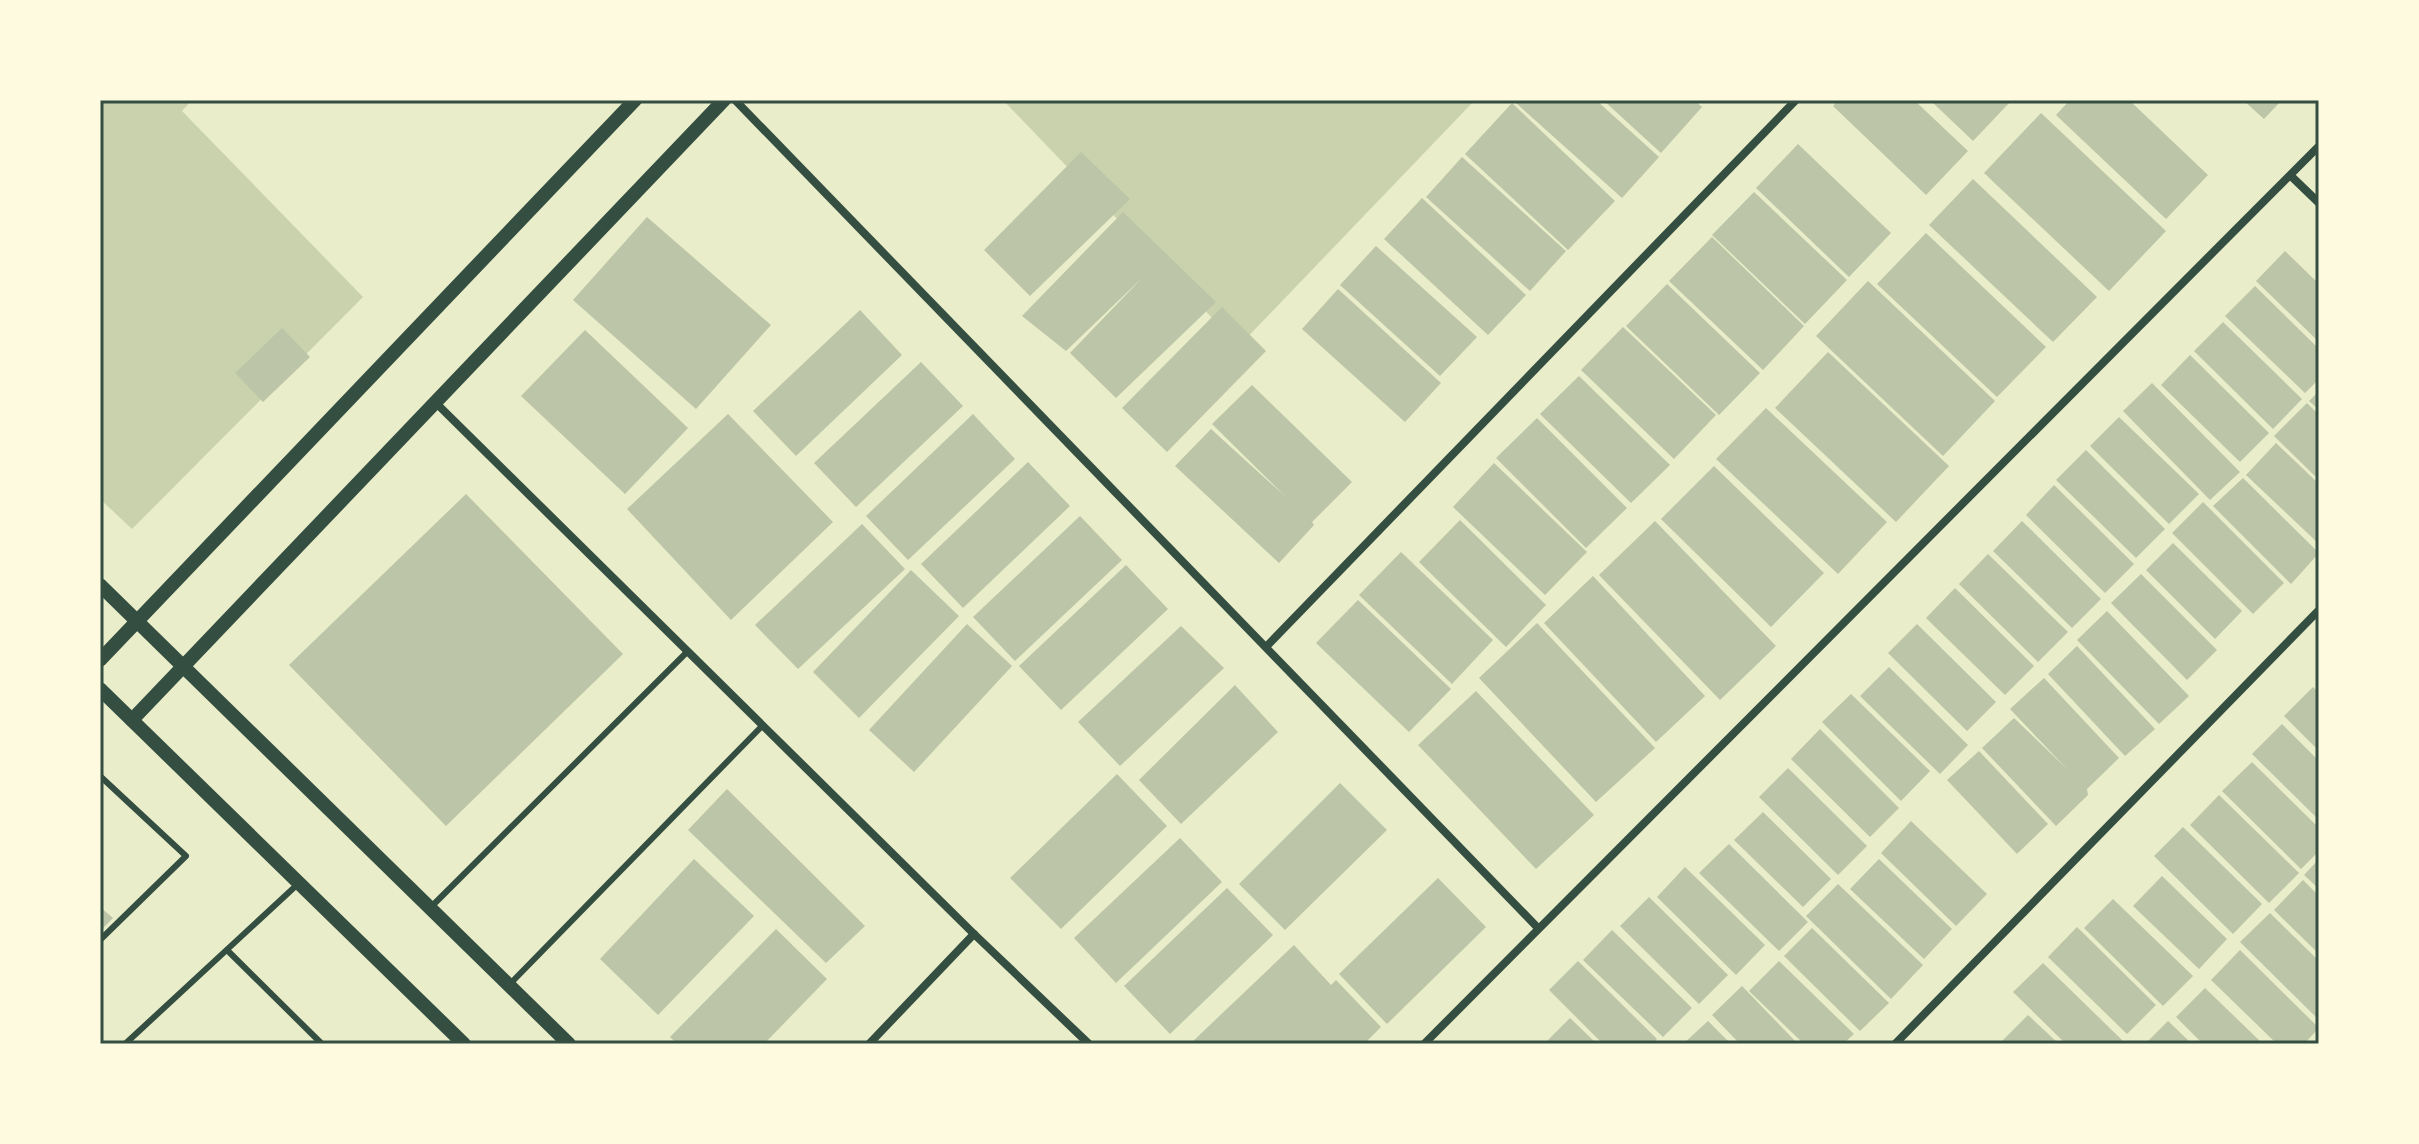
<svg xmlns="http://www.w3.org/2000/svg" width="2419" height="1144" font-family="Lato,sans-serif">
  <rect width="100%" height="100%" fill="#e9edc9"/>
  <g fill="#cad2ad">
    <polygon points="100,100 192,100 182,111 363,297 132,529 100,499"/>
    <polygon points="1003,100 1475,100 1239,346"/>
  </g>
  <g fill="#bcc5a7">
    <polygon points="1519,100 1596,100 1659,157 1622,198 1516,103"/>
    <polygon points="1603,100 1694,100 1702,107 1661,153"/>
    <polygon points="1838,100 1914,100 1968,151 1926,195 1833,106"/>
    <polygon points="1930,100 2012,100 1973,141"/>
    <polygon points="2070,100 2129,100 2208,175 2166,219 2056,115"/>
    <polygon points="2243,100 2282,100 2264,119"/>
    <polygon points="1512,103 1615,201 1568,250 1465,154"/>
    <polygon points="2041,113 2166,231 2109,291 1984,173"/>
    <polygon points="1798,144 1891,233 1849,277 1756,188"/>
    <polygon points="1081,152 1130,199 1030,296 984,250"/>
    <polygon points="1462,157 1566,251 1530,291 1426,197"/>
    <polygon points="1973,179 2097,297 2053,342 1929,225"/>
    <polygon points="1754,192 1847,280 1805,324 1712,235"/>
    <polygon points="1422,198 1526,295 1488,335 1384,239"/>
    <polygon points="1123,212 1216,302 1116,398 1070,353 1142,278 1066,351 1022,316"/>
    <polygon points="647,217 771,325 696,409 573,300"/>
    <polygon points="1926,233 2046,347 1997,397 1877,284"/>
    <polygon points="1712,237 1804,326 1763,370 1669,281"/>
    <polygon points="1376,246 1477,337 1440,376 1340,285"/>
    <polygon points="2285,251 2319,284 2319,342 2256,281"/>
    <polygon points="1868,281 1995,401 1943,456 1816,336"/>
    <polygon points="1667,284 1760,373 1719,415 1626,326"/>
    <polygon points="2255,286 2319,349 2319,379 2305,393 2225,316"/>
    <polygon points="1338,289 1441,383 1405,422 1302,329"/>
    <polygon points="1222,307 1266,351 1167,452 1122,408"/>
    <polygon points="860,310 902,355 796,456 753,411"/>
    <polygon points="2223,322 2302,399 2273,429 2194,351"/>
    <polygon points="1623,327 1716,415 1674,459 1581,370"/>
    <polygon points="282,328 310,357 263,402 235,373"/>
    <polygon points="585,330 688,428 625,494 521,396"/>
    <polygon points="1828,352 1949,466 1896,522 1775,408"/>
    <polygon points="2190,355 2269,433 2240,462 2161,385"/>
    <polygon points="921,362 963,406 856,507 814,463"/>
    <polygon points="1579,376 1670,465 1631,503 1540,414"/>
    <polygon points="2152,383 2240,472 2210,500 2123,411"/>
    <polygon points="1252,385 1352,482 1312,522 1314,525 1279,563 1175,466 1211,429 1287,498 1212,424"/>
    <polygon points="2319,391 2319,410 2309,401"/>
    <polygon points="2307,403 2319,415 2319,480 2274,436"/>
    <polygon points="1766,408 1887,522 1838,574 1716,459"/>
    <polygon points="728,414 833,522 731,620 627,509"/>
    <polygon points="973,414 1015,459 908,560 866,516"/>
    <polygon points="2119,417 2199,494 2169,524 2090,446"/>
    <polygon points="1537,418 1627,508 1586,548 1496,458"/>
    <polygon points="2276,443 2319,484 2319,544 2246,475"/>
    <polygon points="2086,450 2165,529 2136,558 2056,480"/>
    <polygon points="1028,462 1070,506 963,608 921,564"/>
    <polygon points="1494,463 1587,552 1545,595 1453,507"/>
    <polygon points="1714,466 1824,573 1771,627 1661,519"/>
    <polygon points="2243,478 2319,553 2291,584 2213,506"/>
    <polygon points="2054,485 2134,564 2105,593 2026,515"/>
    <polygon points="466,494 623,654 446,826 289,665"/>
    <polygon points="2203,502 2284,583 2253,614 2172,533"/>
    <polygon points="1080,516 1122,560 1015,661 973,617"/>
    <polygon points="1460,520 1546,605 1506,647 1419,562"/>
    <polygon points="1655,521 1776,646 1720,700 1599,575"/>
    <polygon points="2022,521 2101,599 2072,628 1993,551"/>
    <polygon points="862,524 905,569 798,669 755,625"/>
    <polygon points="2173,543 2242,611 2215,639 2146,570"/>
    <polygon points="1401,552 1493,640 1452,684 1359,595"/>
    <polygon points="1988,554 2068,632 2038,662 1959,584"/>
    <polygon points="1126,565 1168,609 1061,710 1019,666"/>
    <polygon points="911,570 959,616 859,718 813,672"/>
    <polygon points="2141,574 2217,650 2187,680 2111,603"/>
    <polygon points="1593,576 1705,696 1656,742 1544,623"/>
    <polygon points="1955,588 2034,666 2005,695 1926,618"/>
    <polygon points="1358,600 1451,689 1409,732 1316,643"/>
    <polygon points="2107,611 2189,696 2159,724 2077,640"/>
    <polygon points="1537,623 1655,748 1596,802 1479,678"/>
    <polygon points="967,624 1012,666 914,772 869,730"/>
    <polygon points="1917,624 1996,702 1967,731 1888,653"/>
    <polygon points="1181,626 1224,668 1120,766 1078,722"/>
    <polygon points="2077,646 2155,729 2125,756 2048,674"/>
    <polygon points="1889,667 1968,745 1940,774 1860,696"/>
    <polygon points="2044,678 2119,758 2087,789 2088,795 2056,826 1982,748 2014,718 2067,769 2010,709"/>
    <polygon points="1235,685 1278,732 1181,824 1139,780"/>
    <polygon points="2313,687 2319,693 2319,751 2284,716"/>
    <polygon points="1476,691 1594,815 1536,869 1418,745"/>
    <polygon points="1851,694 1930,771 1901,801 1822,722"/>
    <polygon points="2282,724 2319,761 2319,820 2252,754"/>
    <polygon points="1820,729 1899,808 1870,837 1791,759"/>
    <polygon points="1979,751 2048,824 2017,854 1947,780"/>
    <polygon points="2252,762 2319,828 2319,851 2301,869 2222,791"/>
    <polygon points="1788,768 1867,846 1838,875 1759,797"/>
    <polygon points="1117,774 1167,826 1061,929 1010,878"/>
    <polygon points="1340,783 1387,830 1285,930 1239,884"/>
    <polygon points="727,789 865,926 826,963 688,830"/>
    <polygon points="2219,795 2299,873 2269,903 2190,825"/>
    <polygon points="1763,812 1831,879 1803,907 1734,840"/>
    <polygon points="1911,821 1987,894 1956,926 1881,853"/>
    <polygon points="2183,827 2262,904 2233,934 2154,856"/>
    <polygon points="1180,838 1222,882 1116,983 1074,938"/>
    <polygon points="1729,844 1808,922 1779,951 1699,873"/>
    <polygon points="694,859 754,916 658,1015 600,959"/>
    <polygon points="1879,859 1952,929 1924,959 1850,889"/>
    <polygon points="2319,859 2319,889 2304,875"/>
    <polygon points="1685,867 1765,945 1736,975 1657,897"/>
    <polygon points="2162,876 2227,939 2199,969 2133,906"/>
    <polygon points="1438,878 1486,927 1387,1024 1339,974"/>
    <polygon points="2303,880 2319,896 2319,954 2274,910"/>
    <polygon points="1838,884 1923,965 1891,999 1806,916"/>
    <polygon points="1227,888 1273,935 1170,1034 1124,986"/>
    <polygon points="1649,897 1728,975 1699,1004 1620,926"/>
    <polygon points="2113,899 2193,976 2163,1006 2084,928"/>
    <polygon points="100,907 113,918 100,931"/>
    <polygon points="2270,913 2319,961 2319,1020 2240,942"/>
    <polygon points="2077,927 2156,1005 2127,1034 2048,957"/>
    <polygon points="1812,928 1889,1003 1860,1031 1784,956"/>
    <polygon points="776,929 827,979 764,1044 677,1044 670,1037"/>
    <polygon points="1612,930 1692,1008 1663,1037 1583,960"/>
    <polygon points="1294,945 1331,985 1336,980 1381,1027 1364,1044 1190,1044"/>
    <polygon points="2240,950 2319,1028 2304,1044 2277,1044 2211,980"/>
    <polygon points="1578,961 1657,1039 1652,1044 1603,1044 1549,990"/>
    <polygon points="1779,961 1854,1034 1843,1044 1804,1044 1749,991"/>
    <polygon points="2043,963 2122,1040 2119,1044 2066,1044 2013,992"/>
    <polygon points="1742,986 1798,1044 1740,1044 1712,1015"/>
    <polygon points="2205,988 2263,1044 2203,1044 2176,1017"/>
    <polygon points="2028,1015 2059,1044 1999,1044"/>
    <polygon points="1570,1018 1597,1044 1544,1044"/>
    <polygon points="1708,1021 1731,1044 1683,1044"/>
    <polygon points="2168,1021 2192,1044 2145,1044"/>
  </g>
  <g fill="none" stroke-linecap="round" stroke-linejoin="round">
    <g stroke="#344e41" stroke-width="6">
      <polyline points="100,776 186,856 100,940"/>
      <polyline points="430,908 688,651"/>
      <polyline points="227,950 322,1044"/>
      <polyline points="509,985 762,726"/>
      <polyline points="125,1044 299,883"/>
    </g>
    <g stroke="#344e41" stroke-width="8">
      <polyline points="735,100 1538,928"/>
      <polyline points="2291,176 2319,203"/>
      <polyline points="435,402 974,934 1089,1044"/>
      <polyline points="1266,647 1796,100"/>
      <polyline points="869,1044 974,934"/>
      <polyline points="1424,1044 2319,146"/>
      <polyline points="1895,1044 2319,610"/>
    </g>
    <g stroke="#344e41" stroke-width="14">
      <polyline points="100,585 569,1044"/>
      <polyline points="100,660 635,100"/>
      <polyline points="100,689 464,1044"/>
      <polyline points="132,720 724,100"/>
    </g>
  </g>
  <rect width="2419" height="1144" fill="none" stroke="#fefae0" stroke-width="204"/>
  <rect x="102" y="102" width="2215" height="940" fill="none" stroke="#344e41" stroke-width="3"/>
</svg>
